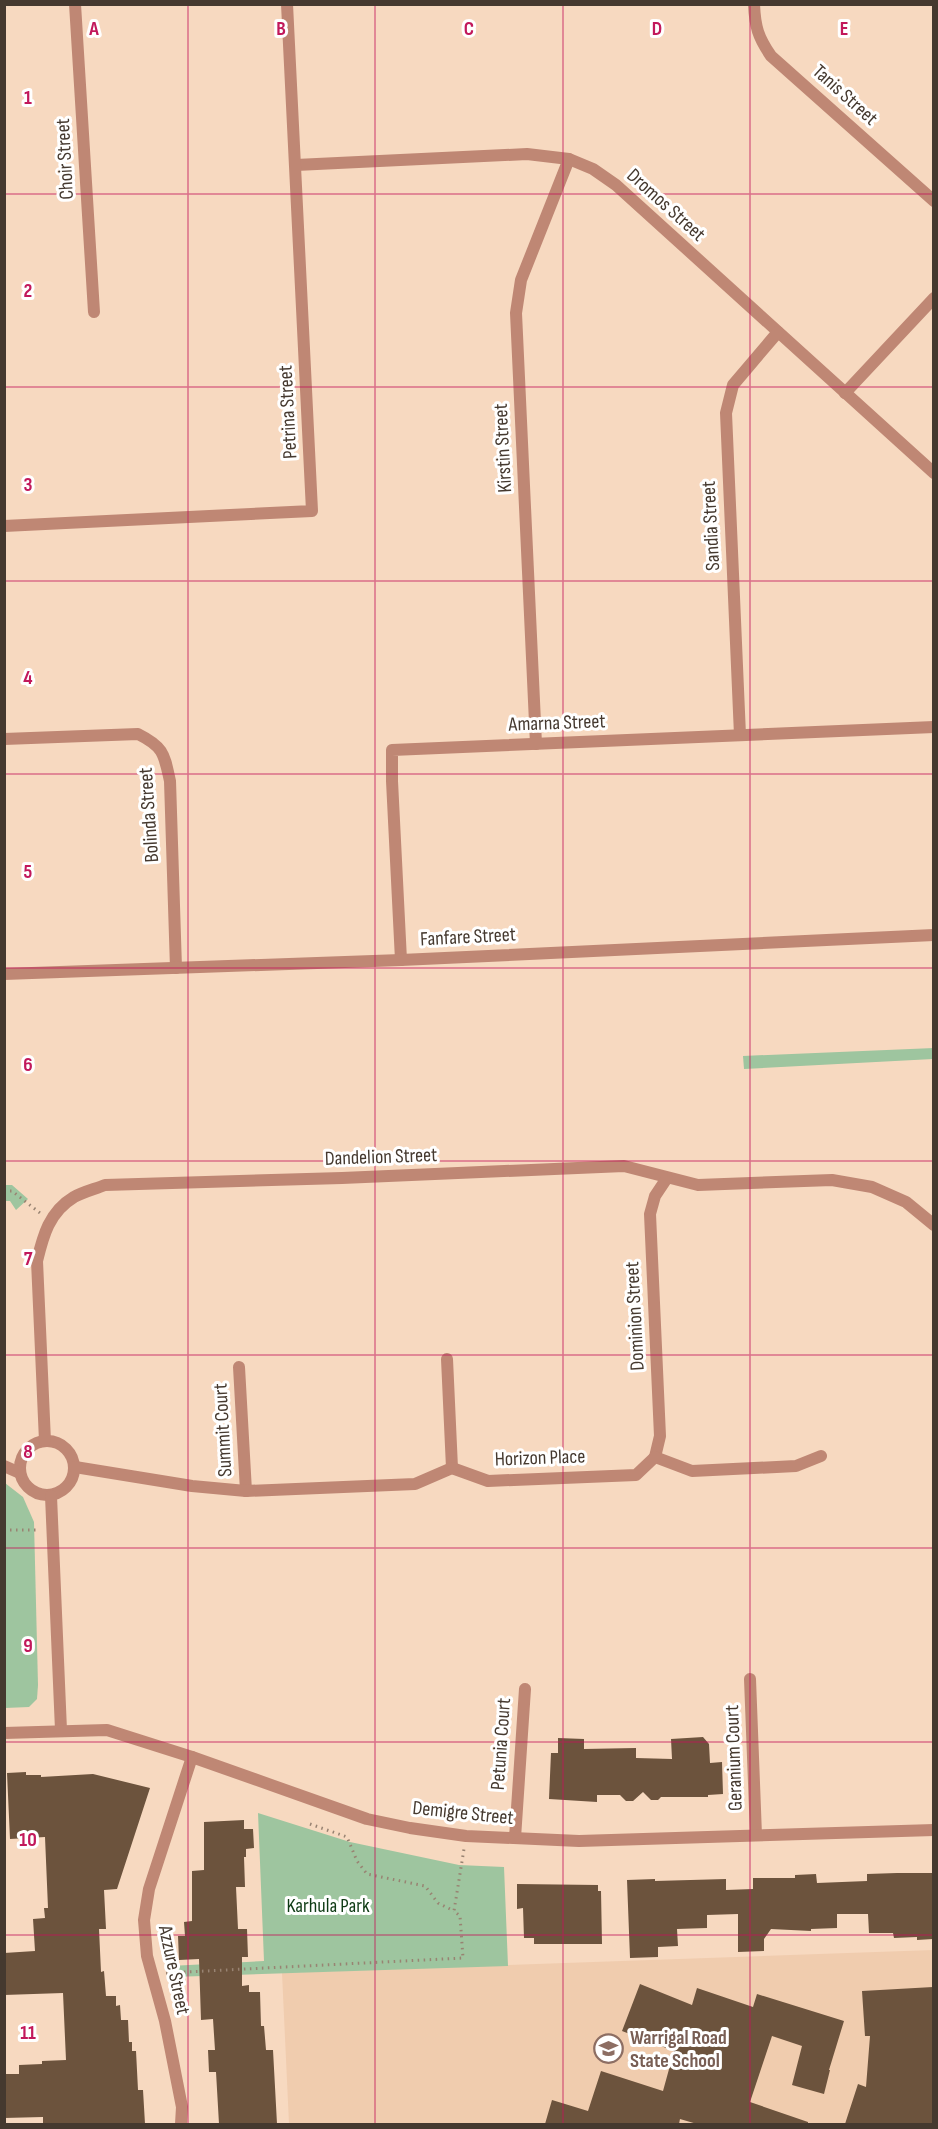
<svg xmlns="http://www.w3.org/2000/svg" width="938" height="2129" font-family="'Sofia Sans Condensed',sans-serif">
  <rect width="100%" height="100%" fill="#f7d9c0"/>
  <polygon fill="#f0ccae" points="933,1950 933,2124 289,2124 282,1973"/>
  <g fill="#9ec59f">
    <polygon points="934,1048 933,1059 744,1069 743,1056"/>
    <polygon points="5,1185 12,1185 28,1199 16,1210 10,1201 5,1201"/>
    <polygon points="5,1483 23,1497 34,1522 38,1685 37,1699 29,1707 5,1708"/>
    <polygon points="258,1813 350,1842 459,1865 504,1867 508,1966 172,1977 170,1966 264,1961"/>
  </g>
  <g fill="#6c533d">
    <polygon points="703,1737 709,1744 710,1763 722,1762 723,1794 708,1795 708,1797 661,1797 658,1800 651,1800 643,1792 633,1801 626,1801 620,1795 597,1795 597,1802 549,1799 551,1753 558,1753 558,1738 584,1739 584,1749 636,1748 636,1758 672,1759 671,1739"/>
    <polygon points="26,1772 26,1775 41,1775 41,1777 93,1774 150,1788 117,1889 104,1890 106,1929 99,1929 101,1972 104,1971 106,1996 116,1996 116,2006 120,2005 121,2020 128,2020 129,2042 132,2042 132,2051 136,2051 138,2090 143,2090 145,2124 43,2124 43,2117 4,2118 4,2074 19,2074 19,2065 42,2064 42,2061 66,2060 63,1993 4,1995 4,1953 35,1951 33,1919 45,1918 44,1908 48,1908 45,1837 10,1839 7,1773"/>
    <polygon points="244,1820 244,1829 253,1829 254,1848 246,1849 246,1857 244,1857 245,1887 236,1887 238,1929 247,1929 248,1957 242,1957 242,1986 249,1985 249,1992 260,1992 261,2026 264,2026 266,2050 273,2050 277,2124 219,2124 216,2072 209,2072 208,2050 215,2050 213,2019 201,2020 199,1959 179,1960 178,1936 185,1936 184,1922 192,1921 192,1871 204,1870 204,1822"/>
    <polygon points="897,1873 933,1873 933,1939 917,1940 917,1937 894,1938 893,1933 869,1933 868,1914 837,1914 837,1928 811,1929 811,1931 771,1929 764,1939 764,1951 738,1952 738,1914 707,1915 707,1928 677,1929 678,1946 658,1947 658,1957 630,1958 627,1880 655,1879 655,1881 726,1879 726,1890 753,1889 753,1878 795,1878 795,1875 816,1874 817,1883 867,1881 867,1874"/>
    <polygon points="517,1884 598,1885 598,1891 601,1891 602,1944 534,1944 534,1938 524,1938 523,1908 517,1909"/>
    <polygon points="640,1984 692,2005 697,1988 753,2007 757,1994 844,2021 829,2070 830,2070 824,2094 792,2085 802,2046 772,2036 750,2102 808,2122 808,2124 697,2124 680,2119 679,2124 545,2124 552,2100 588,2111 601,2071 663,2091 674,2051 622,2031"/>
    <polygon points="933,1987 933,2124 845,2124 858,2084 866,2087 870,2036 865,2036 862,1991"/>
  </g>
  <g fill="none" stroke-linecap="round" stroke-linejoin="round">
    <g stroke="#988372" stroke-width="3" stroke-dasharray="1.5 4.5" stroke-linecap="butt">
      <polyline points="4,1191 12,1191 40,1213"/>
      <polyline points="4,1530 39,1530"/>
      <polyline points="310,1824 347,1837 357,1861 367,1874 425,1886 438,1903 454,1911"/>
      <polyline points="166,1973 463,1958 460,1916 454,1911 464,1849"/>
    </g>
    <g stroke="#bf8774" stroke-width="12">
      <polyline points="75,4 94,312"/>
      <path d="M754,4C755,27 758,37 771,56L934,201"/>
      <polyline points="296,165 527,154 569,159 593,169 616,185 934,473"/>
      <polyline points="845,393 934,298"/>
      <polyline points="4,526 312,511 287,4"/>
      <polyline points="740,735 726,413 733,385 778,332"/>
      <path d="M4,739L138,734C164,747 164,754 170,781L176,968"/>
      <polyline points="536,744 516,313 521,280 569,159"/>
      <polyline points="401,960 392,781 392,750 934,727"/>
      <polyline points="4,974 401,960 934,935"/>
      <polyline points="447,1359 452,1468"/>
      <polyline points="239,1367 246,1491"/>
      <circle cx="47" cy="1468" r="27"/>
      <path d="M45,1441L37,1261C43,1236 49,1212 74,1197C83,1192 95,1189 105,1185L342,1178L624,1166L698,1185L832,1180L872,1187L906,1202L934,1225"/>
      <polyline points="655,1457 660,1436 650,1214 655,1196 667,1178"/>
      <polyline points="655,1457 692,1471 796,1466 821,1456"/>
      <polyline points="4,1466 20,1473"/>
      <polyline points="75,1467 192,1486 246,1491 415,1484 452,1468 488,1481 636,1475 655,1457"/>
      <polyline points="51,1496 61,1730"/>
      <polyline points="750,1679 756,1835"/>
      <polyline points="4,1733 107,1730 192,1757 367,1819 410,1828 466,1836 579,1841 934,1830"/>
      <polyline points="515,1838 525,1689"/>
      <polyline points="181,2124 182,2107 165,2021 147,1956 144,1920 149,1889 192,1757"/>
    </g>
  </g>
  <path fill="none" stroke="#c2185b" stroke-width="1.5" stroke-opacity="0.55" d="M188,4V2124M375,4V2124M563,4V2124M750,4V2124M4,194H934M4,387H934M4,581H934M4,774H934M4,968H934M4,1161H934M4,1355H934M4,1548H934M4,1742H934M4,1935H934"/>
  <defs>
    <symbol id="school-ring" viewBox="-11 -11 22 22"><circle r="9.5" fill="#fff" stroke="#8d6e63" stroke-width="1.5"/><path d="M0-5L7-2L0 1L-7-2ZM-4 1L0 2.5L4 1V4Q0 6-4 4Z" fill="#8d6e63"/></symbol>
  </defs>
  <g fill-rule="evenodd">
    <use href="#school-ring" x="592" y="2032" width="33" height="33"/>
  </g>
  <g text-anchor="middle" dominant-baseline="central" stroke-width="6" stroke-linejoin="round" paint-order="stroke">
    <g font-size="20" fill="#45392f" stroke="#fff">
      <text transform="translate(845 95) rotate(42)">Tanis Street</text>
      <text transform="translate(65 159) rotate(-93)">Choir Street</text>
      <text transform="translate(666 205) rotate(42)">Dromos Street</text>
      <text transform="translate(288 412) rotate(-93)">Petrina Street</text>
      <text transform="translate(503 448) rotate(-93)">Kirstin Street</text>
      <text transform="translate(711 526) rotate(-93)">Sandia Street</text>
      <text transform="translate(557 723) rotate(-2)">Amarna Street</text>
      <text transform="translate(149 815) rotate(-94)">Bolinda Street</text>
      <text transform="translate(468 937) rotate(-3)">Fanfare Street</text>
      <text transform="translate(381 1157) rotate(-2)">Dandelion Street</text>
      <text transform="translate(635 1316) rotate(-93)">Dominion Street</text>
      <text transform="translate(223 1430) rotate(-93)">Summit Court</text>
      <text transform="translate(540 1458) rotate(-2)">Horizon Place</text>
      <text transform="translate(501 1744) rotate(-86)">Petunia Court</text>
      <text transform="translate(734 1758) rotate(-92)">Geranium Court</text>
      <text transform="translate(463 1813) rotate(6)">Demigre Street</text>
      <text transform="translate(174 1970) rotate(78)">Azzure Street</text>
    </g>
    <g font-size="20" fill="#0e3b14" stroke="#fff">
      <text x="328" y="1906">Karhula Park</text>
    </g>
    <g font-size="20" font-weight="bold" fill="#785e54" stroke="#fff" text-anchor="start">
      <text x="630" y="2038">Warrigal Road<tspan x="630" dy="23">State School</tspan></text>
    </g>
  </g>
  <g font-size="20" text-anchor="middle" font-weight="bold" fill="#c2185b" stroke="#fff" stroke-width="6" stroke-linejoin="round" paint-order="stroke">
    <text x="94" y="35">A</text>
    <text x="281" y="35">B</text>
    <text x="469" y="35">C</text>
    <text x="657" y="35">D</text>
    <text x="844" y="35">E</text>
    <text x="28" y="104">1</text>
    <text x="28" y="297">2</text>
    <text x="28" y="491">3</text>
    <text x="28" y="684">4</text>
    <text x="28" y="878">5</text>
    <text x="28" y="1071">6</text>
    <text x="28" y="1265">7</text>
    <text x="28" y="1458">8</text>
    <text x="28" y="1652">9</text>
    <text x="28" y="1846">10</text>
    <text x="28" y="2039">11</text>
  </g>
  <rect width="938" height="2129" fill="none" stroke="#45392f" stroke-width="12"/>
</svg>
